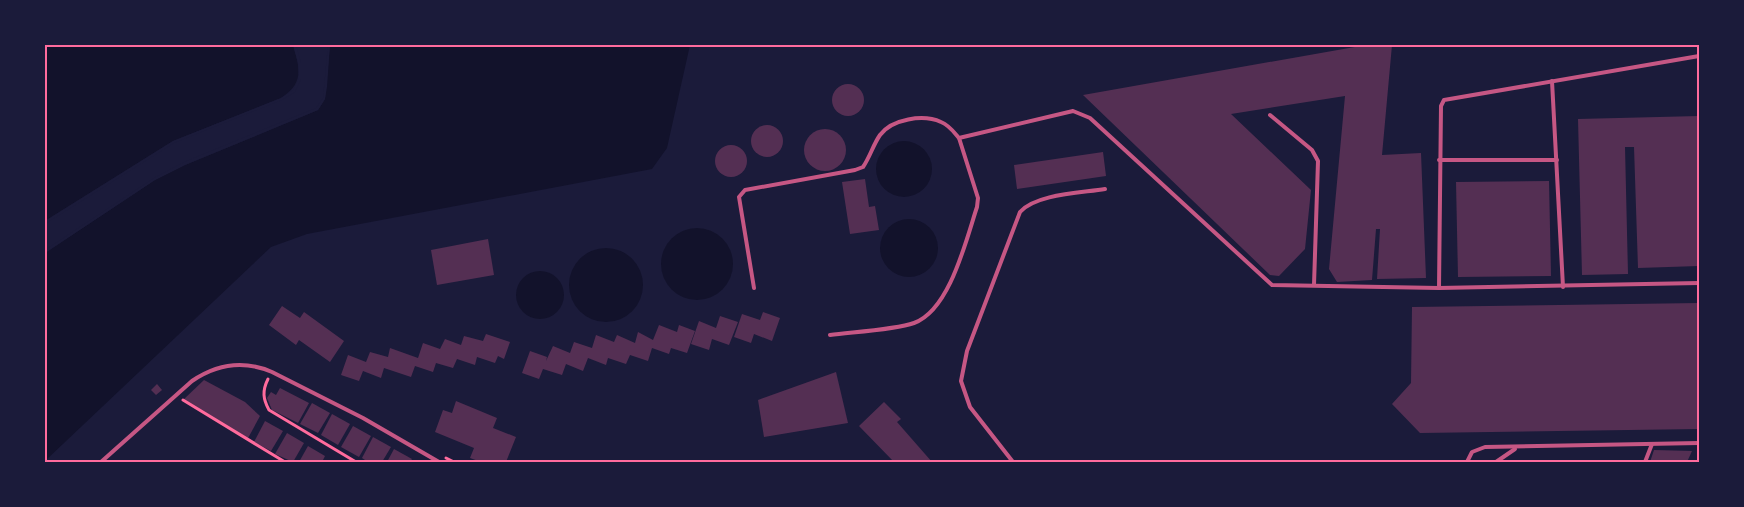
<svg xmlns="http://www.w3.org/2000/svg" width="1744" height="507" font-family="'Public Sans',sans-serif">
  <rect width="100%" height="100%" fill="#1b1b3a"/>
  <g fill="#12122b">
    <path d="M45,45H293C300,69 304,83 281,98L173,141L45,221Z"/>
    <polygon points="330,45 690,45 667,148 652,169 307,234 271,247 45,461 45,253 155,180 185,165 318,110 325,99"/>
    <circle cx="904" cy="169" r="28"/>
    <circle cx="909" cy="248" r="29"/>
    <circle cx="697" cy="264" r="36"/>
    <circle cx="606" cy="285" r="37"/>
    <circle cx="540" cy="295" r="24"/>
  </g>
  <g fill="#1b1b3a">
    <polygon points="293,45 296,45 301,63 301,79 295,92 282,100 174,143 45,224 45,221 173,141 281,98 293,90 299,78 298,63"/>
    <polygon points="328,45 330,45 327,87 325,99 318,110 185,165 155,180 45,253 45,250 154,178 184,162 316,108 323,98"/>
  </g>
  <g fill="#542f53">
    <polygon points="1366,45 1392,45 1382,155 1421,153 1426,278 1377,279 1380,229 1376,229 1372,280 1337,282 1329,269 1345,96 1231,114 1311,190 1305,249 1279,276 1270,275 1083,95"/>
    <circle cx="848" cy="100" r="16"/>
    <polygon points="1699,116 1699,266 1638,268 1634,147 1625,147 1628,274 1582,275 1578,119"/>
    <circle cx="767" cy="141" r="16"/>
    <circle cx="825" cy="150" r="21"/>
    <circle cx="731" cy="161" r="16"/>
    <polygon points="1103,152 1106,176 1017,189 1014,165"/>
    <polygon points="865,179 869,207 875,206 879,230 850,234 842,182"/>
    <polygon points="1549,181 1551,276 1458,277 1456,182"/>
    <polygon points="488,239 494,275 437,285 431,250"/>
    <polygon points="1699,303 1699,429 1420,433 1392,404 1411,383 1412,307"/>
    <polygon points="282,306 300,318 304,312 344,341 330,362 299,340 296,345 269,325"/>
    <polygon points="763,312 780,318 772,341 754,334 751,343 734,337 742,314 760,320"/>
    <polygon points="720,316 738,322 729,345 712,339 709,350 691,344 699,321 716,328"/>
    <polygon points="659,325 677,332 679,325 695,331 687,353 671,348 669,354 652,348 648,361 630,355 626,364 608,358 606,365 588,358 583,371 566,364 562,375 543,369 539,379 522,373 530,351 547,357 546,361 553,346 570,353 574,342 592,348 596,335 614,342 617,335 635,343 638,332 653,340"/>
    <polygon points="486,334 510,342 504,359 498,356 495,363 477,357 475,365 457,359 453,368 436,363 433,372 415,366 411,377 384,368 381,378 363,371 359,381 341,375 348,355 366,362 370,352 388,357 390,348 418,358 423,343 440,349 445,339 461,345 464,336 483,341"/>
    <polygon points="836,372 848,423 764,437 758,400"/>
    <polygon points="204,380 245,402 260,416 247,440 183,400"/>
    <polygon points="157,384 162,390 156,395 151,390"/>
    <polygon points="280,388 309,403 298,423 272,410 267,398 271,392 276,395"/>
    <polygon points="456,401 497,418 493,428 516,437 506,462 481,462 470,458 474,448 435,432 443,410 452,413"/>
    <polygon points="884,402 901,419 897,422 932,462 894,462 859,426"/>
    <polygon points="312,403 330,413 318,433 300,424"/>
    <polygon points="332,414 350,424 338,445 321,435"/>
    <polygon points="265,421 283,431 271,451 254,442"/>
    <polygon points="353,426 371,436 359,457 341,447"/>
    <polygon points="287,433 304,443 293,462 275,454"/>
    <polygon points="373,437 391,447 382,462 368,462 362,458"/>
    <polygon points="308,446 325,456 322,462 299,462"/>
    <polygon points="394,449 412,459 410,462 387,462"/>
    <polygon points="1654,450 1692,451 1687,462 1650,462"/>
  </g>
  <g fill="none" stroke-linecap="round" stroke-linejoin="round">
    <g stroke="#ff6b9d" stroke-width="3">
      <path d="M268,379C262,391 263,399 269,410L356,462"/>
      <polyline points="183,400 285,462"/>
      <polyline points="446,458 454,462"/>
    </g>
    <g stroke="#c65784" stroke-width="4">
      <polyline points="1552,81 1563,287"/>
      <polyline points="1270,115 1312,150 1318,161 1314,285"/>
      <polyline points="1439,160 1557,160"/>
      <path d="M754,288L739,197L745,190L855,170L863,167C870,157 873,145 880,135C892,119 923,114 941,122C949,125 954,132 959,138L1073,111L1090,118L1272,285L1439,288L1699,283"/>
      <polyline points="1439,288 1441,106 1444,100 1699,56"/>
      <path d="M830,335C853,332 894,330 914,323C950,310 966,240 977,207L978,198L959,138"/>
      <path d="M101,462L192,381C217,364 244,360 272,372L363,418L439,462"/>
      <path d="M1013,462L970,407L961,381L967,351L1020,212C1036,194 1081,193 1105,189"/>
      <polyline points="1467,462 1472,452 1485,447 1699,443"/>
      <polyline points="1496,462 1515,449"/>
      <polyline points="1645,462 1652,444"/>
    </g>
  </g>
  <rect width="1744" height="507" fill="none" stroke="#1b1b3a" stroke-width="92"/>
  <rect x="46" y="46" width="1652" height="415" fill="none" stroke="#ff6b9d" stroke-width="2"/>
</svg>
